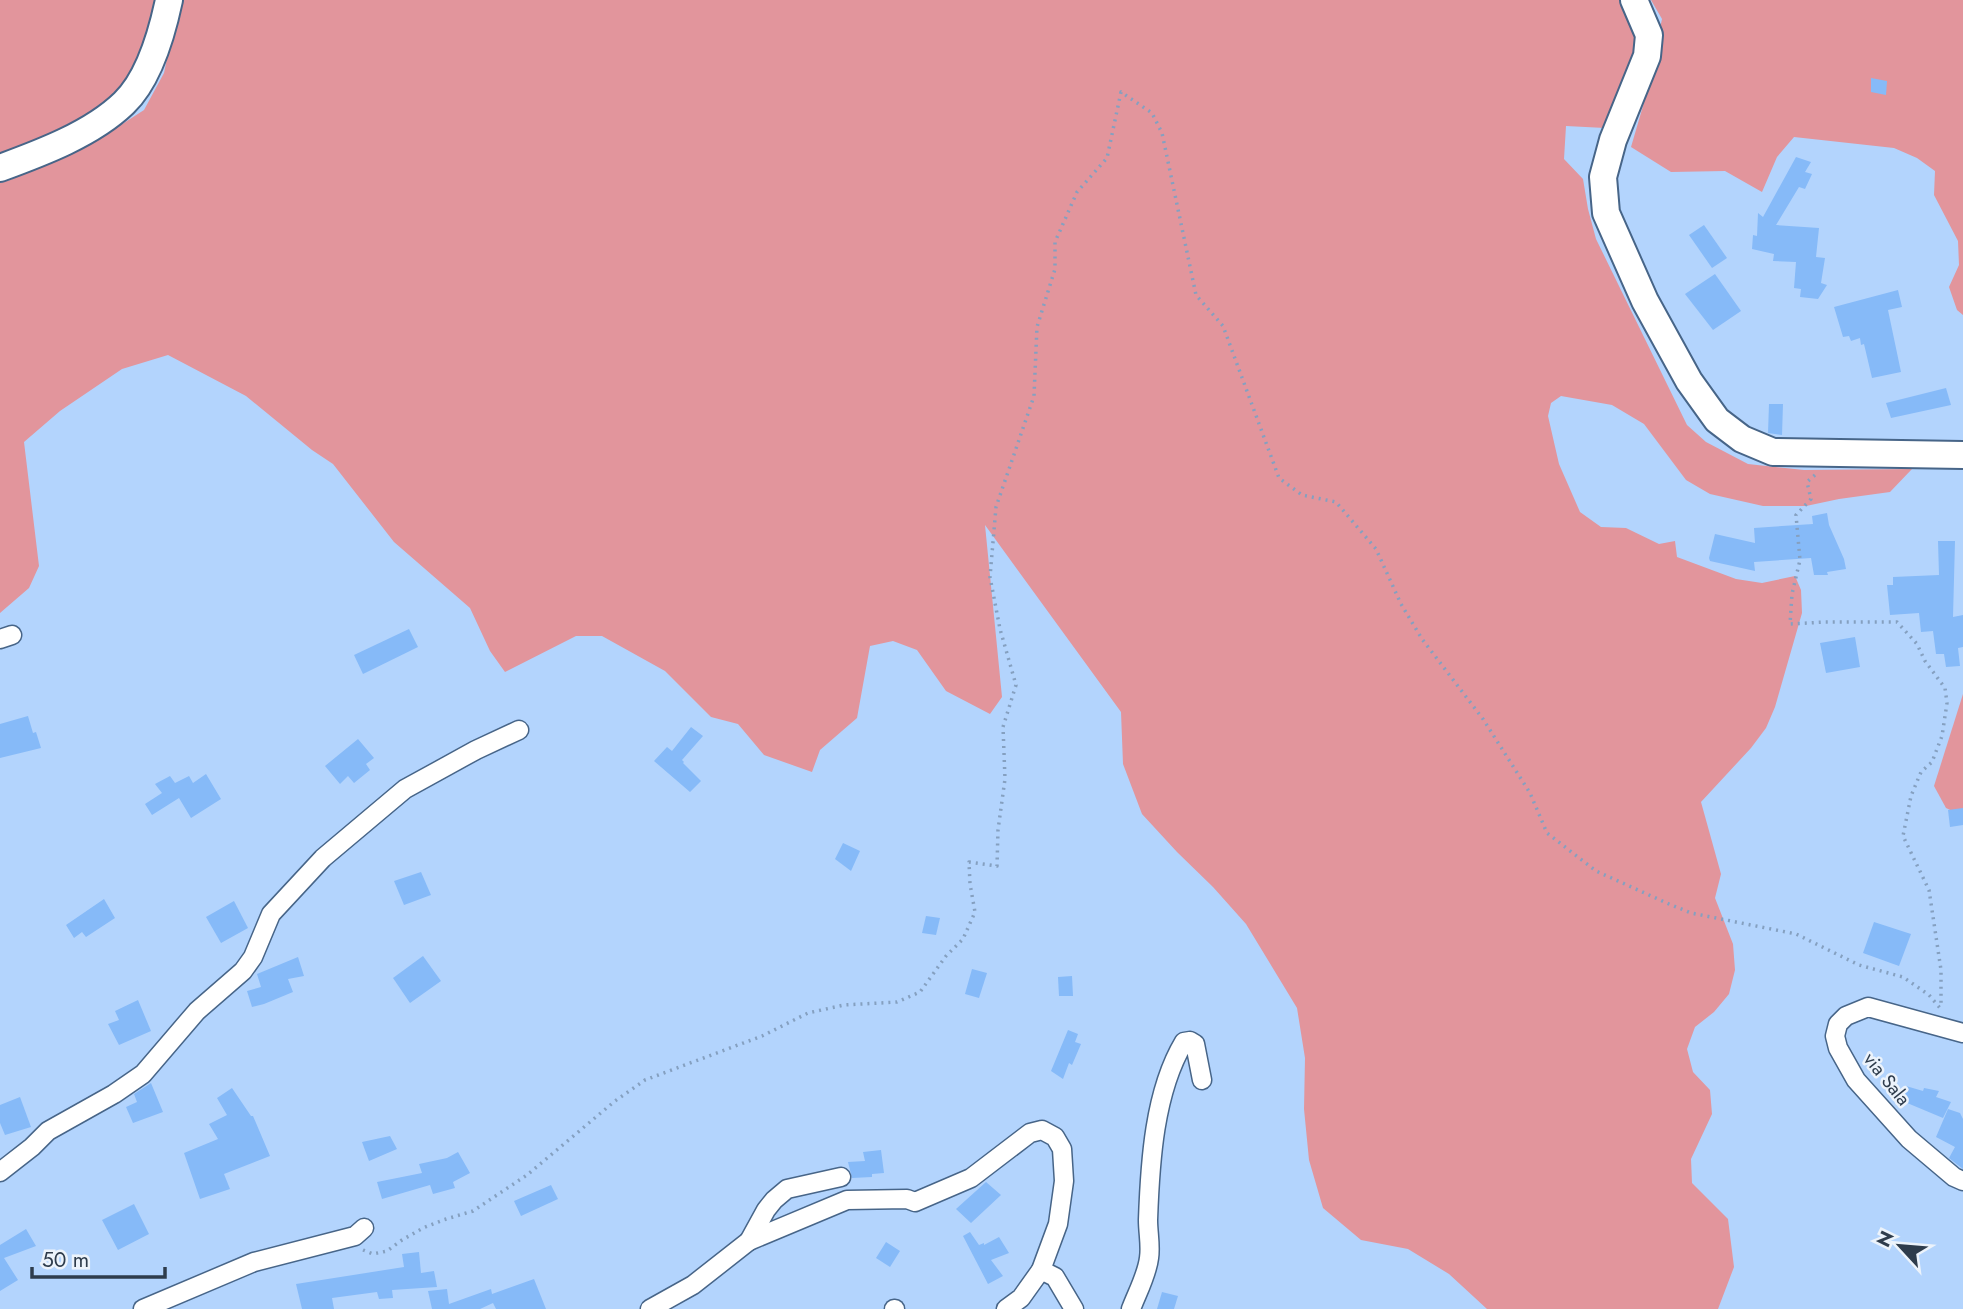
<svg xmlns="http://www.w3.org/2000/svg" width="1963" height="1309" font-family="Jost,sans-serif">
  <rect width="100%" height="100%" fill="#b3d4fd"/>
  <g fill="#e2959c">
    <path d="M0,0H157C150,30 138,72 115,94C88,121 36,142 0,155Z"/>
    <polygon points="179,0 1622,0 1637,39 1637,54 1605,128 1566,126 1564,159 1583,179 1588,209 1596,239 1687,425 1706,442 1748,464 1804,470 1912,469 1890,492 1839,499 1806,506 1763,506 1710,494 1686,480 1644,424 1612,405 1561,396 1551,403 1548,416 1559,464 1580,512 1601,527 1626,528 1659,544 1675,541 1677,557 1736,579 1762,583 1795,576 1801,590 1802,613 1775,707 1766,728 1751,748 1701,802 1721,874 1715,898 1733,944 1735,970 1729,994 1714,1012 1695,1027 1687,1049 1693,1072 1710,1090 1712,1114 1691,1159 1692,1183 1728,1219 1734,1267 1718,1309 1487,1309 1449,1274 1408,1249 1361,1240 1323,1208 1309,1160 1304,1109 1305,1058 1297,1008 1246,924 1213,887 1177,852 1142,814 1123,764 1121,712 985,525 1002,697 990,714 946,691 917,650 893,641 870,646 857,718 820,750 812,772 764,755 738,724 711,717 665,671 602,636 576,636 505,672 490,651 470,608 394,542 333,464 312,450 246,396 168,355 122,369 60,411 24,442 39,566 29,588 0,613 0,183 10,180 96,141 144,110 164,73"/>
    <polygon points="1651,0 1963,0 1963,315 1957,310 1949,287 1959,265 1958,241 1934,195 1935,171 1917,158 1894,148 1794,137 1777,157 1762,192 1725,171 1671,172 1631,147 1643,106 1662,19"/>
    <polygon points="1963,694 1963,816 1946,808 1934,786"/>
  </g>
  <g fill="#86baf8">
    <polygon points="1871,78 1887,81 1886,95 1871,92"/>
    <polygon points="1796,157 1811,162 1805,172 1812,174 1805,189 1799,187 1776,225 1819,228 1816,257 1825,258 1821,283 1827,285 1818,299 1800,297 1801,289 1794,288 1796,262 1773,261 1774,254 1752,249 1753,235 1757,236 1758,213 1763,217"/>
    <polygon points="1704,225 1727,258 1712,268 1689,235"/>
    <polygon points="1715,274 1741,311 1713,330 1685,294"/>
    <polygon points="1898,290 1902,307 1888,310 1901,372 1872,378 1864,344 1861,345 1860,338 1851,341 1849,336 1843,337 1834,307"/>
    <polygon points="1946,388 1951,405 1891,418 1886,403"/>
    <polygon points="1769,404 1783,404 1782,435 1768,433"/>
    <polygon points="1827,513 1829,525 1844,559 1846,569 1827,572 1828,575 1814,575 1811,558 1754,562 1755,571 1710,561 1709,558 1715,534 1755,543 1754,528 1813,524 1812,516"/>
    <polygon points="1938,541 1955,541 1953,617 1963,615 1963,647 1958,648 1960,666 1946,667 1944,654 1936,654 1933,631 1921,632 1919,613 1890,615 1887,585 1893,585 1893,577 1939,575"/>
    <polygon points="409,629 418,647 363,674 354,655"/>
    <polygon points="1855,637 1860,667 1826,673 1820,643"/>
    <polygon points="28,716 33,733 36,732 41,748 0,758 0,724"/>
    <polygon points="691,727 703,736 682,760 684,762 683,763 701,781 690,792 654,761 667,747 672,751"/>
    <polygon points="358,739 374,758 366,764 370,770 354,783 348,776 340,784 325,766"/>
    <polygon points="206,774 221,799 191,818 179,798 152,815 145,804 162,793 155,784 170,776 175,783 189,776 193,783"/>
    <polygon points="1963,808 1963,825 1950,827 1948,810"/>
    <polygon points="843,843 860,851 851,871 835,859"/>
    <polygon points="421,872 431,895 404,905 394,881"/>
    <polygon points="104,899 115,918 86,937 82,932 74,938 66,925"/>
    <polygon points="234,901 248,928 221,943 206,917"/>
    <polygon points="926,916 940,918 936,935 922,933"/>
    <polygon points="1874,922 1911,934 1899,966 1863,953"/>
    <polygon points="423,956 441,981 410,1003 393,978"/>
    <polygon points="298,957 304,976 288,979 293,992 264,1004 252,1007 247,991 261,987 257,974"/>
    <polygon points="972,969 987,973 979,998 965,994"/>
    <polygon points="1072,976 1073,996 1059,996 1058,977"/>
    <polygon points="138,1000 151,1031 119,1045 108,1024 119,1020 115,1011"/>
    <polygon points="1068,1030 1078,1034 1075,1042 1081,1044 1072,1065 1069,1063 1063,1079 1051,1071"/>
    <polygon points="151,1083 163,1112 133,1123 126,1107 137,1102 134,1094"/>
    <polygon points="1906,1086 1923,1091 1924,1088 1939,1091 1936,1097 1951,1102 1943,1118 1900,1100"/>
    <polygon points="232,1088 251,1116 253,1116 270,1156 224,1174 230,1189 200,1199 184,1153 218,1139 209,1124 227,1115 217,1098"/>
    <polygon points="20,1097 31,1127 5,1135 0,1123 0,1105"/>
    <polygon points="1948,1109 1960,1113 1963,1119 1963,1169 1949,1158 1955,1147 1936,1137"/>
    <polygon points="390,1136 397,1149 369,1161 362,1142"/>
    <polygon points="881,1150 884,1173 872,1174 872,1177 852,1178 848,1162 865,1161 863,1152"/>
    <polygon points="458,1152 470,1173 453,1182 455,1188 433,1194 430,1185 382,1199 377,1182 422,1173 419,1164 447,1158"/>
    <polygon points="986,1182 1001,1195 971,1223 956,1209"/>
    <polygon points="551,1185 558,1199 521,1216 514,1201"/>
    <polygon points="134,1204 149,1234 118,1250 102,1220"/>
    <polygon points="26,1229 36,1246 4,1258 18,1280 0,1291 0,1245"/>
    <polygon points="970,1232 979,1245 984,1243 984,1245 999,1237 1009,1253 991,1260 1003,1276 988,1284 963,1236"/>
    <polygon points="886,1242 900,1251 890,1267 876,1258"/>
    <polygon points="419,1252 421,1273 434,1271 437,1287 392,1290 393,1298 379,1299 377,1292 332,1298 334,1309 302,1309 296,1284 404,1267 402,1254"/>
    <polygon points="534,1279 546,1309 496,1309 493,1303 480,1309 432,1309 428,1291 447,1289 449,1304 491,1289 492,1294"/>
    <polygon points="1162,1292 1178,1296 1174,1309 1157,1309"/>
  </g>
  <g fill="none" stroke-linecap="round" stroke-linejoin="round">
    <defs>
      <g id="street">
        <polyline points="0,639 12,635"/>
        <polyline points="1963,1033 1868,1007 1846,1016 1838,1024 1835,1036 1838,1048 1856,1080 1909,1139 1954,1177 1963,1181"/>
        <polyline points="0,1172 32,1147 48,1131 114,1094 143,1074 197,1011 243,971 253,957 271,914 323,858 405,789 476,750 519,730"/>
        <polyline points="749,1241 847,1200 907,1199 915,1202 971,1178 1030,1133 1042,1130 1055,1137 1062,1149 1064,1181 1058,1224 1041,1270 1021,1298 1006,1309"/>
        <polyline points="1041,1270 1055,1277 1074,1309"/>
        <polyline points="143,1309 254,1262 355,1236 364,1228"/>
        <polyline points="650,1309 693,1285 749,1241 766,1210 774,1200 787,1189 841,1177"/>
        <polyline points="894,1309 895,1309"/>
        <path d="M1131,1309C1137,1293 1147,1275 1149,1258C1151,1246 1148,1233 1148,1220C1150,1163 1154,1092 1184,1042L1190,1041L1195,1044L1202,1080"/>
      </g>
      <g id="secondary">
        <polyline points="1634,0 1649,35 1647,56 1613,140 1603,177 1606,213 1645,301 1689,381 1717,420 1742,439 1773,452 1963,455"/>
        <path d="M0,168C41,153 92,134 124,103C149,79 162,33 169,0"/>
      </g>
    </defs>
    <use href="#street" stroke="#476588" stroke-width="21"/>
    <use href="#secondary" stroke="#476588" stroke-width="30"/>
    <g stroke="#85a0c0" stroke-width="3.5" stroke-dasharray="2 5" stroke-linecap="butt">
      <polyline points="1815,475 1807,482 1811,499 1796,515 1800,560 1792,594 1790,624 1825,622 1897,622 1917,644 1925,661 1945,688 1947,703 1942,736 1932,762 1921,772 1911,796 1903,836 1929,890 1941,970 1941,1007"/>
      <polyline points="363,1250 373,1254 387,1251 402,1240 423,1228 443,1220 473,1211 527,1175 615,1101 645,1080 762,1036 808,1013 844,1005 897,1002 920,992 946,956 963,939 975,912 970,884 969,862 997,866 998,830 1005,779 1003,727 1016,685 1000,629 990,577 996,507 1034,396 1037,327 1055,269 1055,242 1077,192 1107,158 1121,92 1152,113 1162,133 1196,295 1223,326 1279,478 1302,495 1336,502 1376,549 1401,604 1422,639 1483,719 1530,793 1547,833 1596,871 1669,904 1691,913 1796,934 1859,965 1903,977 1929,995 1940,1008"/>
    </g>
    <use href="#street" stroke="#fff" stroke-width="18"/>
    <use href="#secondary" stroke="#fff" stroke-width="26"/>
  </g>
  <g text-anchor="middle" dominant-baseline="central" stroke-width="5" stroke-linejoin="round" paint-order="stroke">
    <g font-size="19" fill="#2e3c4c" stroke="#ecf3fb">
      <text transform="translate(1887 1079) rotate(51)">via Sala</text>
    </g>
  </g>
  <g transform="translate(1900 1246) rotate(296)" stroke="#ecf3fb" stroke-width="5" paint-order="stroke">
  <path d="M0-5L12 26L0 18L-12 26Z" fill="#2e3c4c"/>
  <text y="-10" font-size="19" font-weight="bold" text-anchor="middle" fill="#2e3c4c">N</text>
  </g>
  <path d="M32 1267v10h133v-10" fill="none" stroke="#2e3c4c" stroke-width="3.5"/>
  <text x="42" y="1267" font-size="21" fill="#2e3c4c" stroke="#ecf3fb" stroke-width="5" paint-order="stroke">50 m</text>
</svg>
